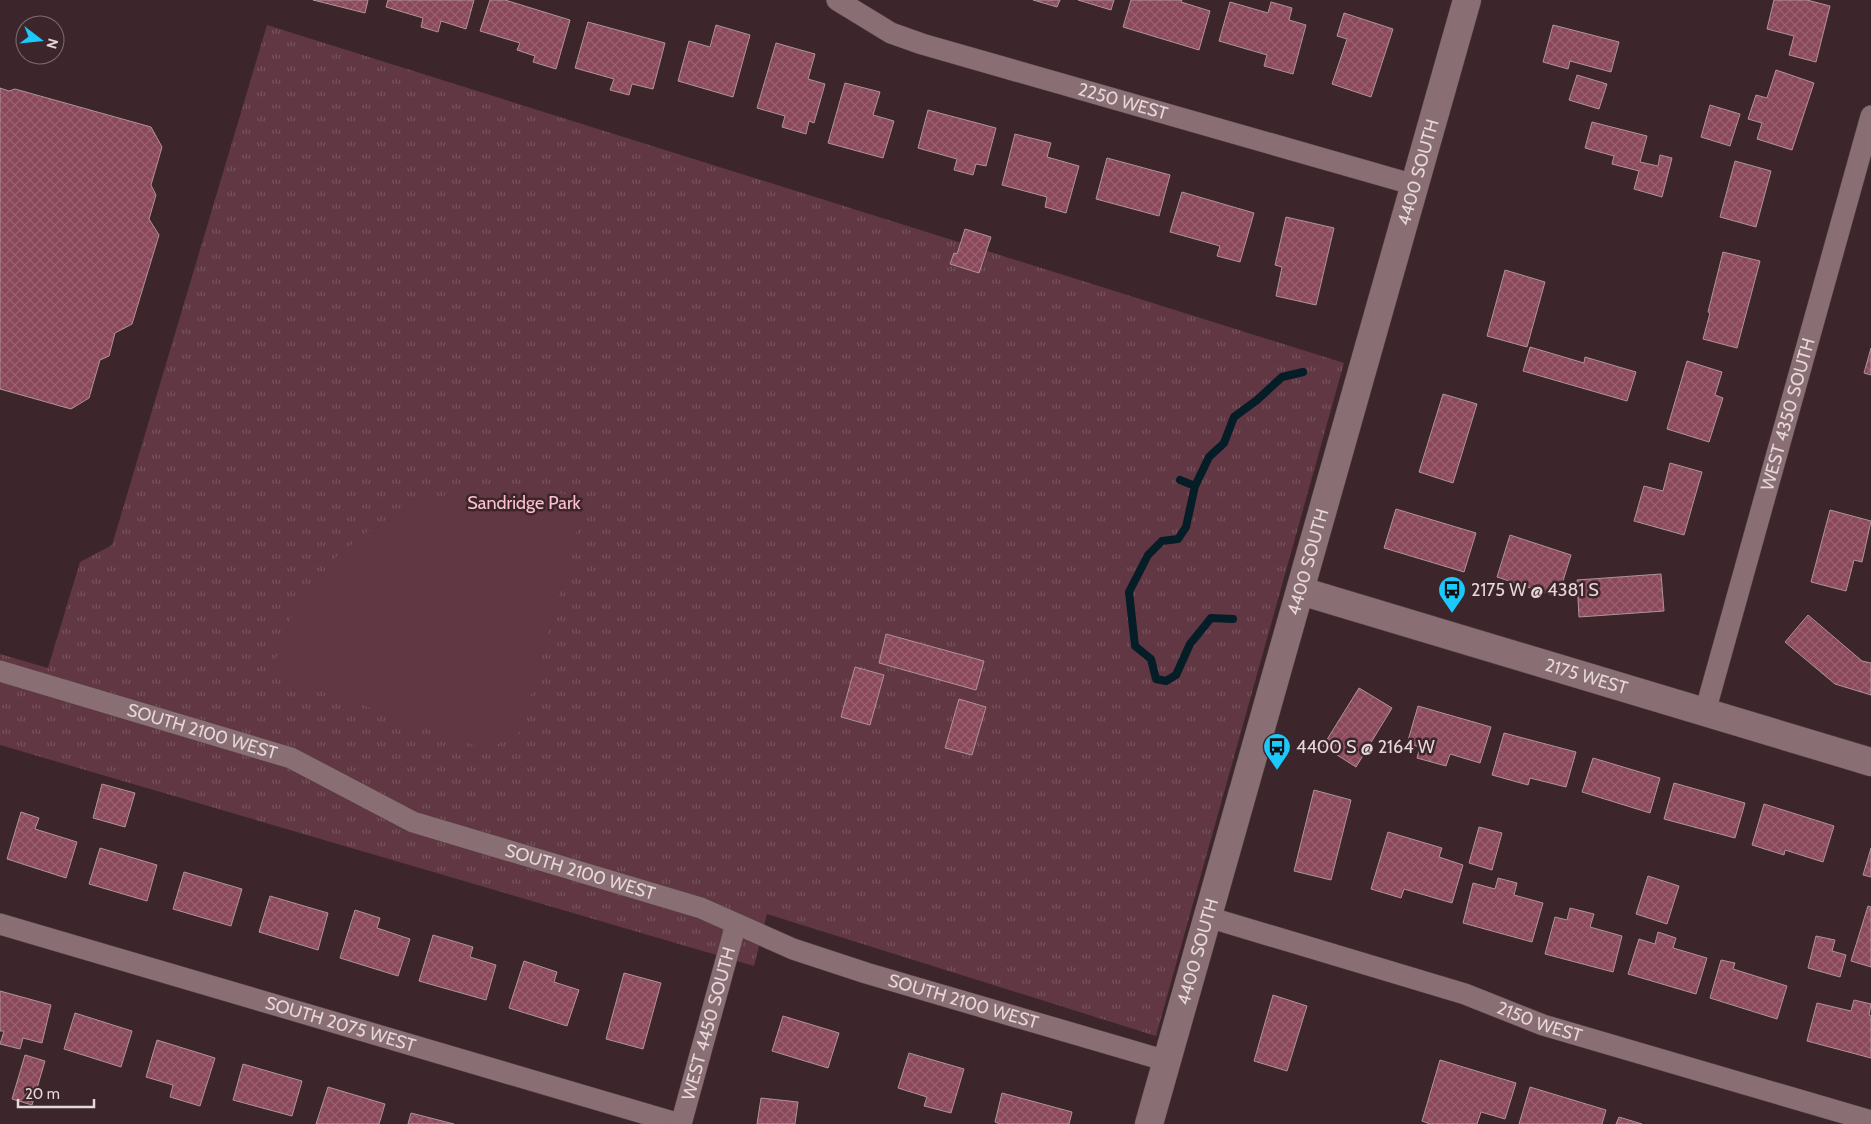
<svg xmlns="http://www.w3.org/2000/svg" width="1871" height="1124" font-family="Cabin,sans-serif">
  <defs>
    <pattern id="grass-tufts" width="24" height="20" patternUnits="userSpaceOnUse" patternTransform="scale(1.25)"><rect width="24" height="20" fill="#603742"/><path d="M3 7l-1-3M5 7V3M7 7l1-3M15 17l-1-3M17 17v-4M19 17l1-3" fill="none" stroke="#77535d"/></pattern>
    <pattern id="building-cross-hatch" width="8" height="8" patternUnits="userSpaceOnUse" patternTransform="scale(1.25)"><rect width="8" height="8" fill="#8a485a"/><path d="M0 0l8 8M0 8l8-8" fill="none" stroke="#9a6271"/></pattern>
  </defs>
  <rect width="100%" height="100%" fill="#3c262b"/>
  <polygon fill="url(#grass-tufts)" points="267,25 1344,363 1156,1036 767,914 754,966 0,745 0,654 48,668 80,562 112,545"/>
  <polygon fill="#603742" points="485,486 537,489 586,498 521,731 487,750 271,672 293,612 334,559 366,533 400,512 442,496"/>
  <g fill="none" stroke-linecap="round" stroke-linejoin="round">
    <g stroke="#041d27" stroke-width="8">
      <polyline points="1180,480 1195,486 1186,527 1178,539 1162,541 1148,555 1129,592 1135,646 1151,659 1156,679 1166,681 1176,675 1190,644 1211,618 1233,619"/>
      <polyline points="1195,486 1209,457 1224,443 1234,417 1257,400 1282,377 1303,372"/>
    </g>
  </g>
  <g fill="url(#building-cross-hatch)" stroke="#af9399">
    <polygon points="313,0 368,0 365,13"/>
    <polygon points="388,0 474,0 466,29 441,21 438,32 421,27 423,18 386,7"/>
    <polygon points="490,0 505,0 570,20 556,69 533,62 535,56 517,50 520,43 480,31"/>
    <polygon points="1033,0 1060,0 1057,7"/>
    <polygon points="1078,0 1114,0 1111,10"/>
    <polygon points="1131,0 1182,0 1181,2 1210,11 1199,50 1123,27"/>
    <polygon points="1774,0 1807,0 1830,6 1816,62 1789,55 1794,36 1767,29"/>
    <polygon points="1230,2 1268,13 1271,2 1292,8 1289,20 1306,25 1293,74 1264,66 1267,55 1219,41"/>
    <polygon points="1344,13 1393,29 1371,97 1332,84 1347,39 1337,36"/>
    <polygon points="588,22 665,43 653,89 632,84 629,95 610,90 614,79 575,68"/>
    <polygon points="716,25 750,35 733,97 678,81 689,41 710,47"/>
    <polygon points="1553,25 1619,42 1611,72 1570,61 1568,69 1543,62"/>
    <polygon points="776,43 815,54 808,79 825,84 814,123 809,121 806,134 782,127 785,116 757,108"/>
    <polygon points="1776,70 1814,83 1792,150 1757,139 1762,123 1748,119 1756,95 1767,98"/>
    <polygon points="1577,75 1607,84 1599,109 1569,100"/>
    <polygon points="845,83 880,92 873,115 894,121 883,158 828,143"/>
    <polygon points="0,88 9,91 15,89 151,127 162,147 151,185 156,195 149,219 159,235 132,324 115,333 109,356 100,360 89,398 71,409 0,389"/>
    <polygon points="1710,105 1740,114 1730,146 1701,137"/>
    <polygon points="928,110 996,128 986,166 976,164 973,175 954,170 957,159 918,148"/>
    <polygon points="1592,122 1647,136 1640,162 1658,166 1660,155 1672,158 1662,197 1634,189 1639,171 1612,164 1614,156 1585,148"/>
    <polygon points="1015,134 1051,143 1047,157 1079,166 1066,213 1045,207 1047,197 1002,185"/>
    <polygon points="1107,158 1170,175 1159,216 1096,199"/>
    <polygon points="1735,161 1771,171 1756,227 1720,217"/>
    <polygon points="1182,192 1254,213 1240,262 1217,256 1220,246 1170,232"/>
    <polygon points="1286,217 1334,228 1316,305 1276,296 1282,267 1275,265"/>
    <polygon points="965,229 991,237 979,273 950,264 954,253 957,254"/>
    <polygon points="1723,252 1760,261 1737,348 1703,339 1710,313 1708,312"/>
    <polygon points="1505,270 1545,282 1527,347 1487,336"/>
    <polygon points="1530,347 1584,363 1585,357 1636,372 1627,401 1523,371"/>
    <polygon points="1871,348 1871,375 1864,373"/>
    <polygon points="1687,361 1722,372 1715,395 1723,398 1709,442 1667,429"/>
    <polygon points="1443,394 1477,404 1453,483 1419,472"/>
    <polygon points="1670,463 1702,472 1684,535 1634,521 1644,486 1663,491"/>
    <polygon points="1396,509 1476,533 1464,572 1384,548"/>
    <polygon points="1830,510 1871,521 1862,562 1854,560 1846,591 1811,582"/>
    <polygon points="1510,535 1571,555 1558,597 1497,577"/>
    <polygon points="1661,574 1664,611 1579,617 1577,580"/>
    <polygon points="1808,615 1862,661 1871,663 1871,695 1835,684 1785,642"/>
    <polygon points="886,634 984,661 976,690 879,663"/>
    <polygon points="855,667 884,675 870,725 841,717"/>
    <polygon points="1359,688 1392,708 1356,767 1323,746"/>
    <polygon points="959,699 986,707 972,755 945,748"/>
    <polygon points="1418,706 1491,727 1480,763 1450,754 1446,766 1417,758 1420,747 1407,744"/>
    <polygon points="1504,733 1576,752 1566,787 1530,778 1528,785 1492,775"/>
    <polygon points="1593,758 1660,778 1650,813 1582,792"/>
    <polygon points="1674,783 1745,803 1735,838 1664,819"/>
    <polygon points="102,784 135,793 125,827 93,818"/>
    <polygon points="1314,790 1351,800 1331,880 1294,871"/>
    <polygon points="1764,804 1834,826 1823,862 1785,850 1784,855 1752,845"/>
    <polygon points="21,812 39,818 35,829 77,842 66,878 7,859"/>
    <polygon points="1479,827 1502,833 1492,870 1469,863"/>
    <polygon points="1388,832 1442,848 1439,857 1463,865 1452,903 1404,889 1401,898 1371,889"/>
    <polygon points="100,848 157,865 147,901 89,884"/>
    <polygon points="1871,848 1871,877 1863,875"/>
    <polygon points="184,872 242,889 231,926 173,909"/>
    <polygon points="1648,876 1679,886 1667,924 1636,914"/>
    <polygon points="1498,878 1517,883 1514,895 1543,903 1532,942 1463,923 1473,883 1495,889"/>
    <polygon points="270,896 328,913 318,950 259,932"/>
    <polygon points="1868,906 1871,907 1871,967 1851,961"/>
    <polygon points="1570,908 1594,914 1590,927 1622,936 1613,972 1545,954 1555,917 1567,920"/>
    <polygon points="355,910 380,918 377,928 410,939 398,976 340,958"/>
    <polygon points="1658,932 1676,938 1673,948 1707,958 1696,994 1628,974 1639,939 1655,944"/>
    <polygon points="433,935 473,947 470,957 496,965 486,1000 419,981"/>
    <polygon points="1816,936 1835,940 1832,951 1846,955 1840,977 1808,968"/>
    <polygon points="1721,960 1735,963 1733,969 1787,986 1777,1019 1710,998"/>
    <polygon points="524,961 557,972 554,982 579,990 567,1026 509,1008"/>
    <polygon points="624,973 661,983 643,1049 606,1039"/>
    <polygon points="0,991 51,1005 42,1043 23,1038 20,1049 0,1044 4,1031 0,1031"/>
    <polygon points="1273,995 1307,1006 1287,1071 1254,1061"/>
    <polygon points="1854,1000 1871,1004 1869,1015 1871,1016 1871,1058 1807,1041 1817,1003 1851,1011"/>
    <polygon points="75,1013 132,1031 121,1067 64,1049"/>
    <polygon points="783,1016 839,1033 828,1068 772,1051"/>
    <polygon points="157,1040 215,1058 200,1106 170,1097 173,1085 146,1077"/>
    <polygon points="909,1053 964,1069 951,1113 924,1106 927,1097 898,1088"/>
    <polygon points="25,1055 45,1061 32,1105 12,1099"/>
    <polygon points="1440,1060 1516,1083 1505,1119 1481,1112 1477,1124 1430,1124 1422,1121"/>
    <polygon points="243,1064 302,1081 292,1116 233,1100"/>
    <polygon points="328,1087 385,1104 379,1124 316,1124"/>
    <polygon points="1530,1087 1606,1110 1602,1124 1519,1124"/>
    <polygon points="1002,1093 1072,1112 1069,1124 1000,1124 995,1122"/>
    <polygon points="761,1098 798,1102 795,1124 757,1124"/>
    <polygon points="411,1113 454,1124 408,1124"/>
    <polygon points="1619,1117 1642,1124 1616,1124"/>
  </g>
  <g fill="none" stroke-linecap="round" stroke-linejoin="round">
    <defs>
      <g id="street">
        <path id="s1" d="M837,0L891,33L922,44L1415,185"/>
        <path id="s2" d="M0,671L291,758L413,822L701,908L793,949L866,973L1167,1061"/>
        <path id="s3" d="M1705,712L1871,116"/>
        <path id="s4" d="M1208,917L1465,994L1543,1025L1871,1121"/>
        <path id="s5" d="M0,924L680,1124"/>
        <path id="s6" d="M681,1124L736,924"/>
      </g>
      <g id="secondary">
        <path id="s7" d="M1301,591L1871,762"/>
        <path id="s8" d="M1149,1124L1467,0"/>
      </g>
    </defs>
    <use href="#street" stroke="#554247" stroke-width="22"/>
    <use href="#secondary" stroke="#554247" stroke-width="29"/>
    <use href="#street" stroke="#896e74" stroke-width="21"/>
    <use href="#secondary" stroke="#896e74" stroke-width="28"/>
  </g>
  <defs>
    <symbol id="bus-pin" viewBox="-11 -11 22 30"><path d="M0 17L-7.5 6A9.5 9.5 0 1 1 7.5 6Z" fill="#1cc9fc" stroke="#3c262b"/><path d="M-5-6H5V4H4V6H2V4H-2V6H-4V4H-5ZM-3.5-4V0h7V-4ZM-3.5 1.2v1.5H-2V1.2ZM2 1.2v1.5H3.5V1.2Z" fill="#111"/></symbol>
  </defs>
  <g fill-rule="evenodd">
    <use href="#bus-pin" x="1436" y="574" width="32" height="43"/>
    <use href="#bus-pin" x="1261" y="731" width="32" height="43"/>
  </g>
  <g text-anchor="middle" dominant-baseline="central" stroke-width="5" stroke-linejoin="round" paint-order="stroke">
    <g font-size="18" fill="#e6d7da" stroke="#3c262b">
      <text stroke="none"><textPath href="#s1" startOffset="305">2250 WEST</textPath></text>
      <text stroke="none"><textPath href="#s8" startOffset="989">4400 SOUTH</textPath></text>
      <text stroke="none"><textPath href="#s3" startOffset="309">WEST 4350 SOUTH</textPath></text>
      <text stroke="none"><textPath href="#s8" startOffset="584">4400 SOUTH</textPath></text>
      <text stroke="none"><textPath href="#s7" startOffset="298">2175 WEST</textPath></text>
      <text stroke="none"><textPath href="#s2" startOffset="211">SOUTH 2100 WEST</textPath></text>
      <text stroke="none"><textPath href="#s2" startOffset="616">SOUTH 2100 WEST</textPath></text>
      <text stroke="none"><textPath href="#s8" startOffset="179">4400 SOUTH</textPath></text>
      <text stroke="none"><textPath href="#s2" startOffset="1021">SOUTH 2100 WEST</textPath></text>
      <text stroke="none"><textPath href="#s4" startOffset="348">2150 WEST</textPath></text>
      <text stroke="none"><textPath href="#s5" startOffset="355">SOUTH 2075 WEST</textPath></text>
      <text stroke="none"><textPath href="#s6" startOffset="104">WEST 4450 SOUTH</textPath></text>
    </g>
    <g font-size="18" fill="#fec0cf" stroke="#3c262b">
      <text x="524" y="503">Sandridge Park</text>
    </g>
    <g font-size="18" fill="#e6d7da" stroke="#3c262b" text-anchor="start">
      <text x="1471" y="590">2175 W @ 4381 S</text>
      <text x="1296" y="747">4400 S @ 2164 W</text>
    </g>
  </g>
  <g transform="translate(40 40) rotate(106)"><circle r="24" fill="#3c262b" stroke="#806d71"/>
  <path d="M0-4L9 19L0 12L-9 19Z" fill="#1cc9fc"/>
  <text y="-8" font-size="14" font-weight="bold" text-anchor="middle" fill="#e6d7da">N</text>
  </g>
  <path d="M18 1099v8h76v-8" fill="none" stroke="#e6d7da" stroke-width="2.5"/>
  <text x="25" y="1099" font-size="15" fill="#e6d7da" stroke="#3c262b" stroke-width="4" paint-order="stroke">20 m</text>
</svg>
